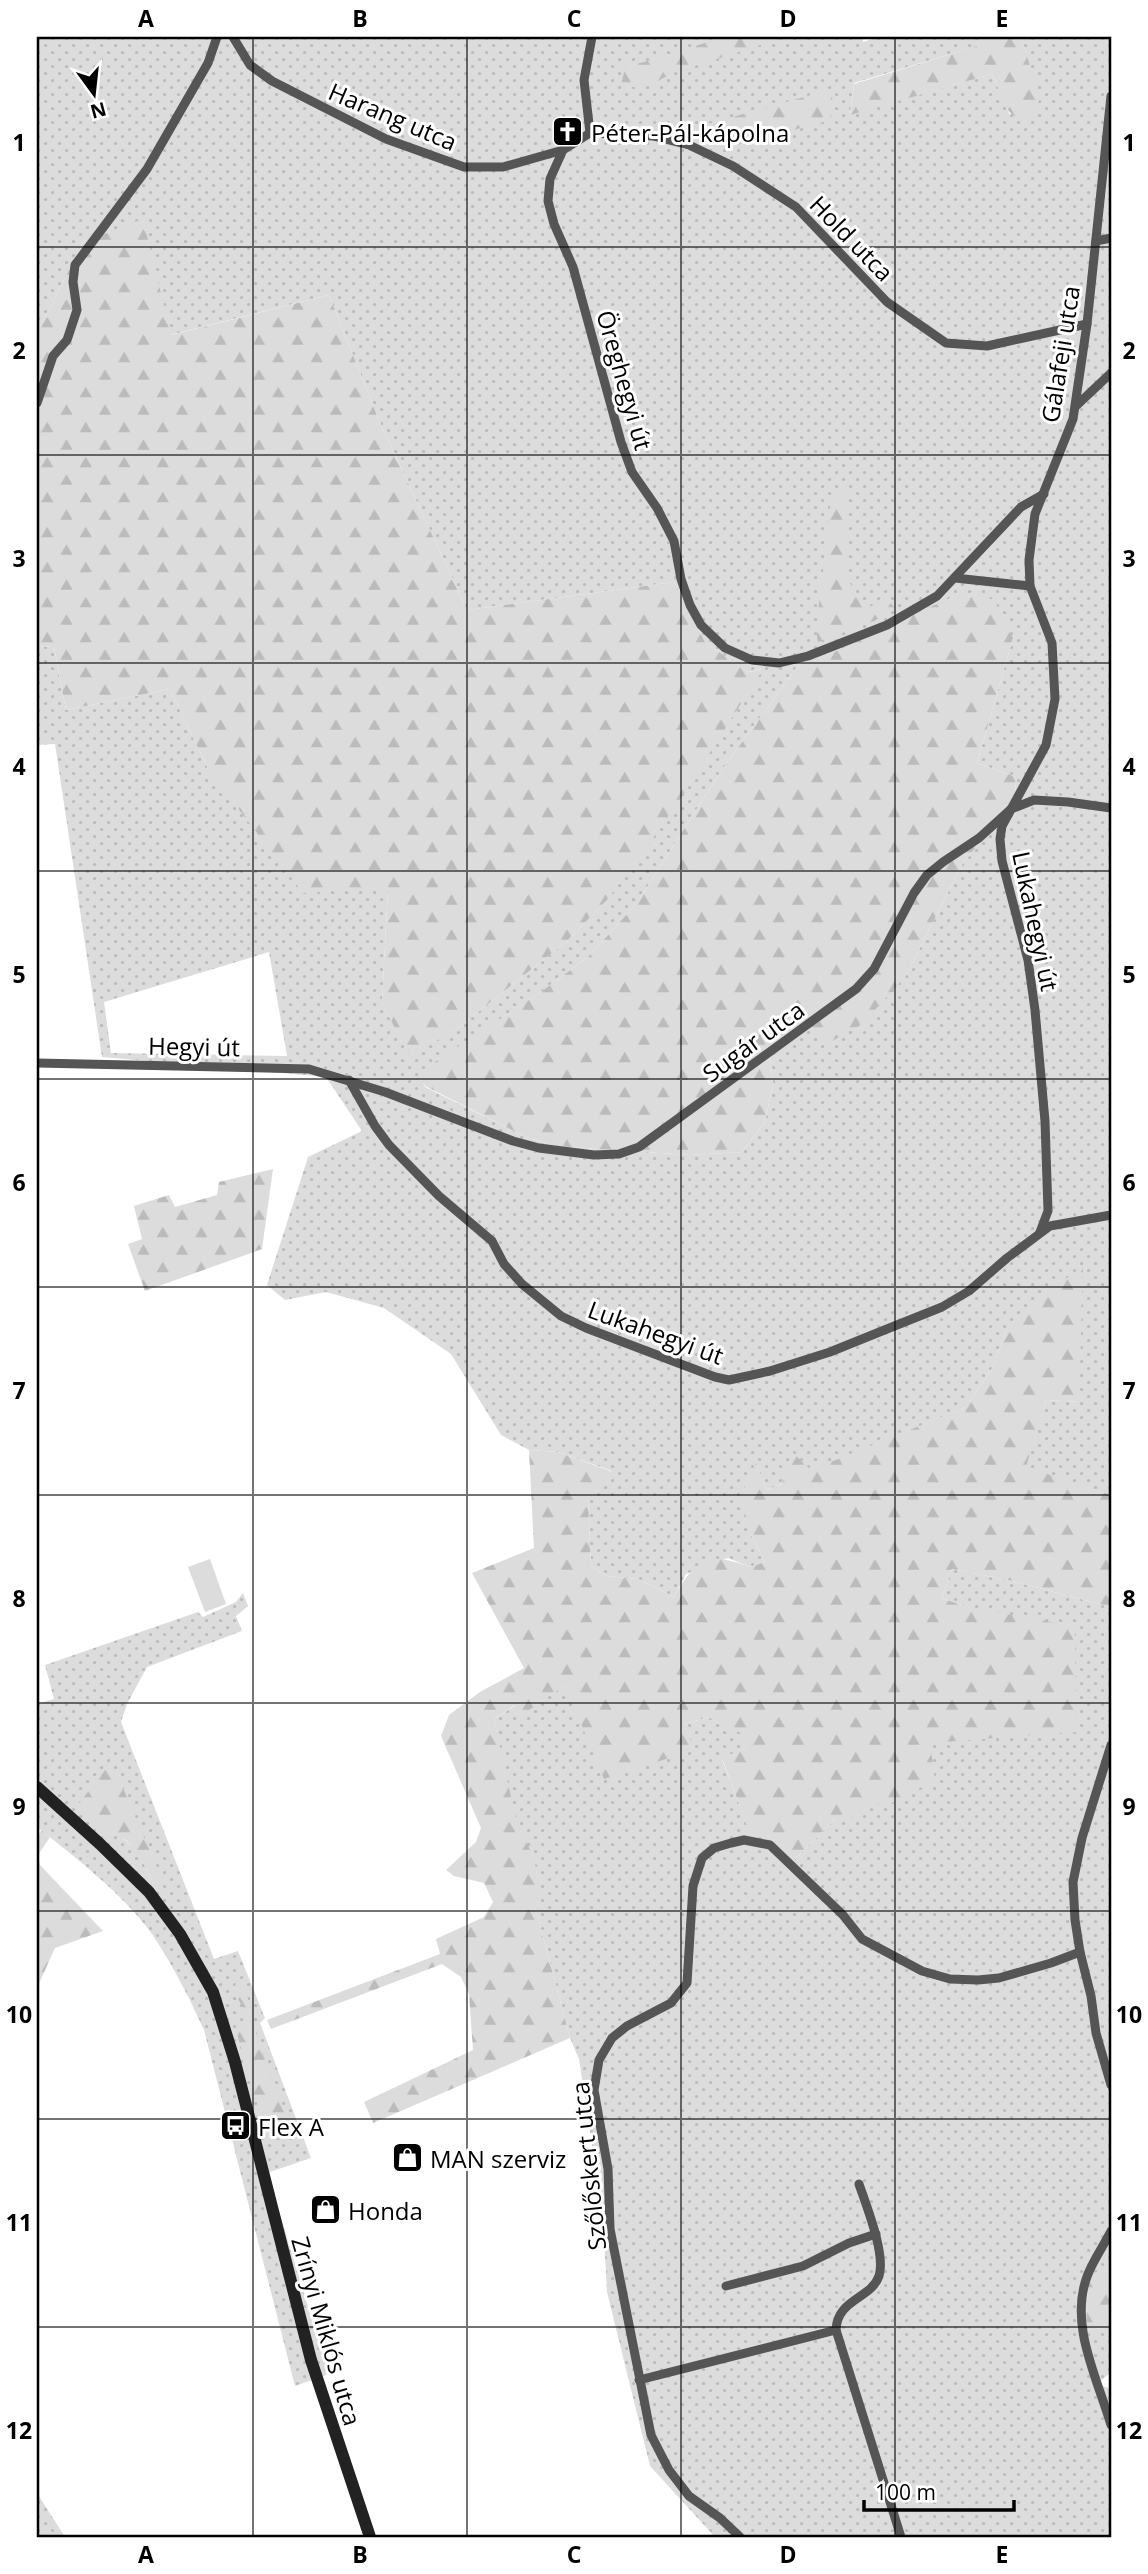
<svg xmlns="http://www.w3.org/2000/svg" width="1148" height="2574" font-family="'Open Sans',sans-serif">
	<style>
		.grass { fill: url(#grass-dots); fill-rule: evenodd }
		.forest { fill: url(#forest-firs) }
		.park { fill: #dcdcdc }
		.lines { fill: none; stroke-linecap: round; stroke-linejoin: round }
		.minor { stroke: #555; stroke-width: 9 }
		.secondary { stroke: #222; stroke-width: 12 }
		.grid { fill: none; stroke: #000; stroke-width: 2; stroke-opacity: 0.55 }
		.labels { text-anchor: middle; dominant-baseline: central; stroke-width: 6; stroke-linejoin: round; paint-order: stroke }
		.street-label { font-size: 24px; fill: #000; stroke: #fff }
		.poi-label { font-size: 24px; fill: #000; stroke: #fff; text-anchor: start }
		.neatline { fill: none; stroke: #000; stroke-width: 2.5 }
		.grid-label { font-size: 23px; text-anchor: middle; font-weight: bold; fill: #000 }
	</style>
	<defs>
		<pattern id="grass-dots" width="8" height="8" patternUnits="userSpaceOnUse" patternTransform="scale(1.75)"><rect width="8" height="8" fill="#dcdcdc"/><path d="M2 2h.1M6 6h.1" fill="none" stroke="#bbb" stroke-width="1.8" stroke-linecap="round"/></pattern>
		<pattern id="forest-firs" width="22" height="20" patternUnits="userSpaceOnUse" patternTransform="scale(1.75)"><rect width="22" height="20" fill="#dcdcdc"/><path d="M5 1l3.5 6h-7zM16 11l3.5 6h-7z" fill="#bbb"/></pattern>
	</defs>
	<rect width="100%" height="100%" fill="#fff"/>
	<g class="grass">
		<path d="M37 37H863V42L878 37H979L981 45 854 83 850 114 992 74 1010 115 1028 62 1021 37H1111V1495L1025 1468 1046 1400 1079 1402 1007 1328 993 1367 966 1407 767 1490 756 1464 750 1533 765 1562 750 1567 728 1558 686 1574 674 1597 638 1579 607 1576 591 1566 588 1497 612 1471 558 1452 529 1450 501 1435 451 1354 384 1308 326 1292 285 1300 267 1285 308 1157 362 1131 326 1077 102 1057 55 744 37 745V646L54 647 66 710 170 689 208 769 388 887 382 1003 410 1056 459 1027 567 941 607 900 762 669 748 672 705 642 674 582 467 610 378 418 329 295 170 335 143 220 83 242 37 333ZM1013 638 977 763 1016 777 1015 800 963 863 905 977 800 1023 769 1047 773 1084 765 1122 742 1152 690 1155 555 1146 526 1137 425 1087 419 1074 538 994 588 957 637 903 721 771 802 660 830 654ZM269 952 287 1056 111 1053 104 1002Z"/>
		<path d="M952 1569 1008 1580 1111 1607V2271L1088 2274 1086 2330 1111 2327V2372L1097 2384 1111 2389V2537H715L650 2466 607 2292 603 2217 579 2059 570 2038 536 1910C544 1868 530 1858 516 1821 505 1792 501 1750 494 1719L516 1705 519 1716 565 1685 693 1750 685 1724 708 1717 742 1733 747 1747 722 1759 752 1838 769 1835 789 1865 836 1818H850L929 1743 966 1607 942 1598Z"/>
		<path d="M243 1593 248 1606 236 1616 242 1631 147 1667 127 1704 121 1722 214 1959 238 1951 265 2018 260 2023 311 2158 267 2173 329 2374 295 2386 204 2030C189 1997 172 1964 152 1934 125 1896 74 1856 37 1827V1704L54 1699 45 1665 198 1612 203 1617 236 1602ZM116 1772 154 1885 137 1850 115 1832Z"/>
		<polygon points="37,2493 65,2537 37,2537"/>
	</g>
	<g class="forest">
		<polygon points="724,37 785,37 673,73 644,88 621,86 626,63 641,63"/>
		<path d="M979 37H1021L1040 98 1032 119C1003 122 1003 95 992 74L850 115 854 84 980 45Z"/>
		<polygon points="833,89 830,120 719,150 671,134"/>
		<polygon points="143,219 171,335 329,295 378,418 467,610 674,582 705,642 748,672 763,669 683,795 642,854 607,900 567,941 459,1027 410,1057 382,1003 388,887 303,893 208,769 170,689 66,710 54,647 37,646 37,333 83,242"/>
		<polygon points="848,490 847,579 867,608 887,599 896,609 874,621 818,642 816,630 832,491"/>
		<polygon points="976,594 994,600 1013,638 977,763 1016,777 1015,800 963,863 905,977 863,1023 827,1044 800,1023 769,1047 773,1084 765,1122 742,1152 690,1155 555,1146 526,1137 425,1086 418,1073 538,994 588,957 637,903 721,771 802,660 830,654 954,596"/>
		<polygon points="273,1169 262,1249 145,1291 128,1244 142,1239 134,1206 169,1195 175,1207 217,1195 219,1182"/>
		<path d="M1083 1266 1079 1402 1046 1400 1026 1467 1111 1495V1607L1008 1580 952 1569 942 1598 966 1607 1075 1626 1076 1732 930 1743 935 1780 886 1806 870 1801 850 1818H836L789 1865 769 1835 752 1839 722 1758 747 1747 741 1733 708 1717 685 1724 694 1750 604 1779 565 1685 519 1717 515 1705 494 1719 516 1820 534 1858 540 1889 536 1910 570 2038 373 2123 364 2102 473 2050 469 1994 461 1977 442 1964 271 2029 267 2020 440 1954 436 1939 484 1917 493 1902 484 1883 454 1876 446 1870 476 1842 481 1828 441 1736 449 1715 480 1692 524 1668 472 1573 534 1548 529 1450 558 1452 613 1472 588 1497 591 1566 607 1576 638 1579 674 1597C694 1560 710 1551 750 1567L765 1562 750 1533 740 1497 756 1463 767 1490 782 1484 793 1453 811 1470 966 1407 993 1367 1007 1328 1039 1299Z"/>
		<path d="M109 1765 116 1772 163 1881 154 1885C142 1860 132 1832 100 1832L77 1806Z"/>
		<polygon points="41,1830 50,1837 38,1855 40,1865 103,1931 55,1948 37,1988 37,1840"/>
		<polygon points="236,1982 245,1984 252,2021 292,2136 278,2140 267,2138 237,2034 248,2016 234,1992"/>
		<polygon points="1111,2271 1111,2327 1086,2330 1088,2273"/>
	</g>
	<polygon class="park" points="210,1559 226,1604 205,1612 188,1567"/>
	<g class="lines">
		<g class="minor">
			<polyline points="233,37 250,65 272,81 386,139 464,167 503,167 563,150"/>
			<polyline points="590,133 584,80 592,37"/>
			<polyline points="1096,241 1111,238"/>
			<polyline points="37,403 53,356 67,340 77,310 73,282 75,265 147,169 208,63 217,37"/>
			<polyline points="1076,406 1111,373"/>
			<polyline points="1044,494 1021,507 937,596 887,625 808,656 779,663 752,660 725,648 701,625 690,605 681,579 674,541 657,508 632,472 621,442 573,267 554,224 548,201 550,179 563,150 590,133 653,136 689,145 733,166 796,207 887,302 946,343 987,346 1087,324"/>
			<polyline points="955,578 1030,586"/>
			<polyline points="37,1063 309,1069 385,1092 513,1141 539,1148 594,1155 619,1154 639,1147 856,989 874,969 914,893 927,875 943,862 979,838 1011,809 1034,800 1068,802 1111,808"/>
			<polyline points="349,1080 375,1126 389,1145 439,1196 492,1241 504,1264 522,1284 561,1316 586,1328 715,1377 729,1380 770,1371 830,1352 882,1331 942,1307 969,1291 1007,1258 1050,1226 1111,1215"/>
			<polyline points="1040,1232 1048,1211 1045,1121 1035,1010 1028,960 1002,861 1000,839 1002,826 1046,745 1055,699 1052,643 1030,586 1029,560 1035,514 1073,419 1087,324 1111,96"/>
			<polyline points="1111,1745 1082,1838 1073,1882 1075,1920 1080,1952 1091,1996 1096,2033 1111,2085"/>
			<path d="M859 2184C866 2205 886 2254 879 2276 871 2299 837 2299 836 2330L901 2537"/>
			<path d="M1111 2231C1104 2245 1094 2259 1088 2274 1068 2323 1097 2377 1111 2425"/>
			<polyline points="726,2286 803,2266 849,2243 876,2234"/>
			<polyline points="639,2380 836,2330"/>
			<polyline points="740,2537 720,2518 689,2496 669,2470 651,2435 610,2229 608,2169 594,2090 599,2060 612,2038 627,2026 671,2003 687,1983 693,1886 702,1858 714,1848 731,1843 744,1840 770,1845 843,1915 862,1939 922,1971 950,1979 978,1980 999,1978 1051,1963 1080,1952"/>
		</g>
		<polyline class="secondary" points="37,1787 100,1844 149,1892 180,1934 213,1992 235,2062 311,2360 370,2537"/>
	</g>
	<path class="grid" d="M253 37V2537M467 37V2537M681 37V2537M895 37V2537M37 247H1111M37 455H1111M37 663H1111M37 871H1111M37 1079H1111M37 1287H1111M37 1495H1111M37 1703H1111M37 1911H1111M37 2119H1111M37 2327H1111"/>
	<defs>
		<symbol id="church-square" viewBox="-11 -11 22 22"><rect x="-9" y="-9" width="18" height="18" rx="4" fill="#000" stroke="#fff"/><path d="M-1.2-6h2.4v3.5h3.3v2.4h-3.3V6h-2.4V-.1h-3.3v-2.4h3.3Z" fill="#fff"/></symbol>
		<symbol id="bus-square" viewBox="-11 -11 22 22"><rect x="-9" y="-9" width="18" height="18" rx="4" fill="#000" stroke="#fff"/><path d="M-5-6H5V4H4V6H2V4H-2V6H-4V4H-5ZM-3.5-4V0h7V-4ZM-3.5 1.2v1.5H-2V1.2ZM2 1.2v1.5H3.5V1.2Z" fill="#fff"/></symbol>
		<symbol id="shop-square" viewBox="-11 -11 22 22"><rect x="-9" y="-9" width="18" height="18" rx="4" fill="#000" stroke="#fff"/><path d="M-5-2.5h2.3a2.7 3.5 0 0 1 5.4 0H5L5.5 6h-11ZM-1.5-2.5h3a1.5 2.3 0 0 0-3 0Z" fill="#fff"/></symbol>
	</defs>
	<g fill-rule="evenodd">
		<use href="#church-square" x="550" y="114" width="35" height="35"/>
		<use href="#bus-square" x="218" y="2108" width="35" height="35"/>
		<use href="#shop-square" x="390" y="2140" width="35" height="35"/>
		<use href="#shop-square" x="308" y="2192" width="35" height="35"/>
	</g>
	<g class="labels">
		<g class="street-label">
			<text transform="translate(393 116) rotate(23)">Harang utca</text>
			<text transform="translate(852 238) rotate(46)">Hold utca</text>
			<text transform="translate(1060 354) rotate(-81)">Gálafeji utca</text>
			<text transform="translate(625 380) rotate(74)">Öreghegyi út</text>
			<text transform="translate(1036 921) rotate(78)">Lukahegyi út</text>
			<text transform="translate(753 1041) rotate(-36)">Sugár utca</text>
			<text transform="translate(194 1046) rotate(1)">Hegyi út</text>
			<text transform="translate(656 1332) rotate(20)">Lukahegyi út</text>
			<text transform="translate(588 2166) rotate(-96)">Szőlőskert utca</text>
			<text transform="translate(327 2331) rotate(74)">Zrínyi Miklós utca</text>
		</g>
		<g class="poi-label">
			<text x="591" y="132">Péter-Pál-kápolna</text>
			<text x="258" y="2126">Flex A</text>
			<text x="430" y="2158">MAN szerviz</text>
			<text x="348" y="2210">Honda</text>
		</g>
	</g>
	<rect width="1148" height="2574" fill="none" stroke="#ffffff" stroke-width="77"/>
	<g transform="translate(94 94) rotate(165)" stroke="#ffffff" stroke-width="5" paint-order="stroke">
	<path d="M0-5L12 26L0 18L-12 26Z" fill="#000000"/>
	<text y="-10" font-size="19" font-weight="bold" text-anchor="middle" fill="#000000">N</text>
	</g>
	<path d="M864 2500v10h150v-10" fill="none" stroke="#000000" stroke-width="3.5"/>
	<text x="875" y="2500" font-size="21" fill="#000000" stroke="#ffffff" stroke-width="5" paint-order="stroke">100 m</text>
	<rect x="38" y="38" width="1072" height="2498" class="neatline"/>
	<g class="grid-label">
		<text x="146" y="27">A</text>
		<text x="360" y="27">B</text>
		<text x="574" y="27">C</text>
		<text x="788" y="27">D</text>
		<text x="1002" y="27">E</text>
		<text x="19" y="151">1</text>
		<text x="1129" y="151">1</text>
		<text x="19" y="359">2</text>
		<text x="1129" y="359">2</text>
		<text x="19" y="567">3</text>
		<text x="1129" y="567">3</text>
		<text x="19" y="775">4</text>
		<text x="1129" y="775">4</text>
		<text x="19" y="983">5</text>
		<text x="1129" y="983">5</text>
		<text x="19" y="1191">6</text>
		<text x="1129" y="1191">6</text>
		<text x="19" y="1399">7</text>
		<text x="1129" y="1399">7</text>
		<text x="19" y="1607">8</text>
		<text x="1129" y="1607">8</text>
		<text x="19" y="1815">9</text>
		<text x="1129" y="1815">9</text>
		<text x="19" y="2023">10</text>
		<text x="1129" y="2023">10</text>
		<text x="19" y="2231">11</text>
		<text x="1129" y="2231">11</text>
		<text x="19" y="2439">12</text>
		<text x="1129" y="2439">12</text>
		<text x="146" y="2563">A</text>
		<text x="360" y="2563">B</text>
		<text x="574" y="2563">C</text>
		<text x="788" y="2563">D</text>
		<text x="1002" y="2563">E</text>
	</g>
</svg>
